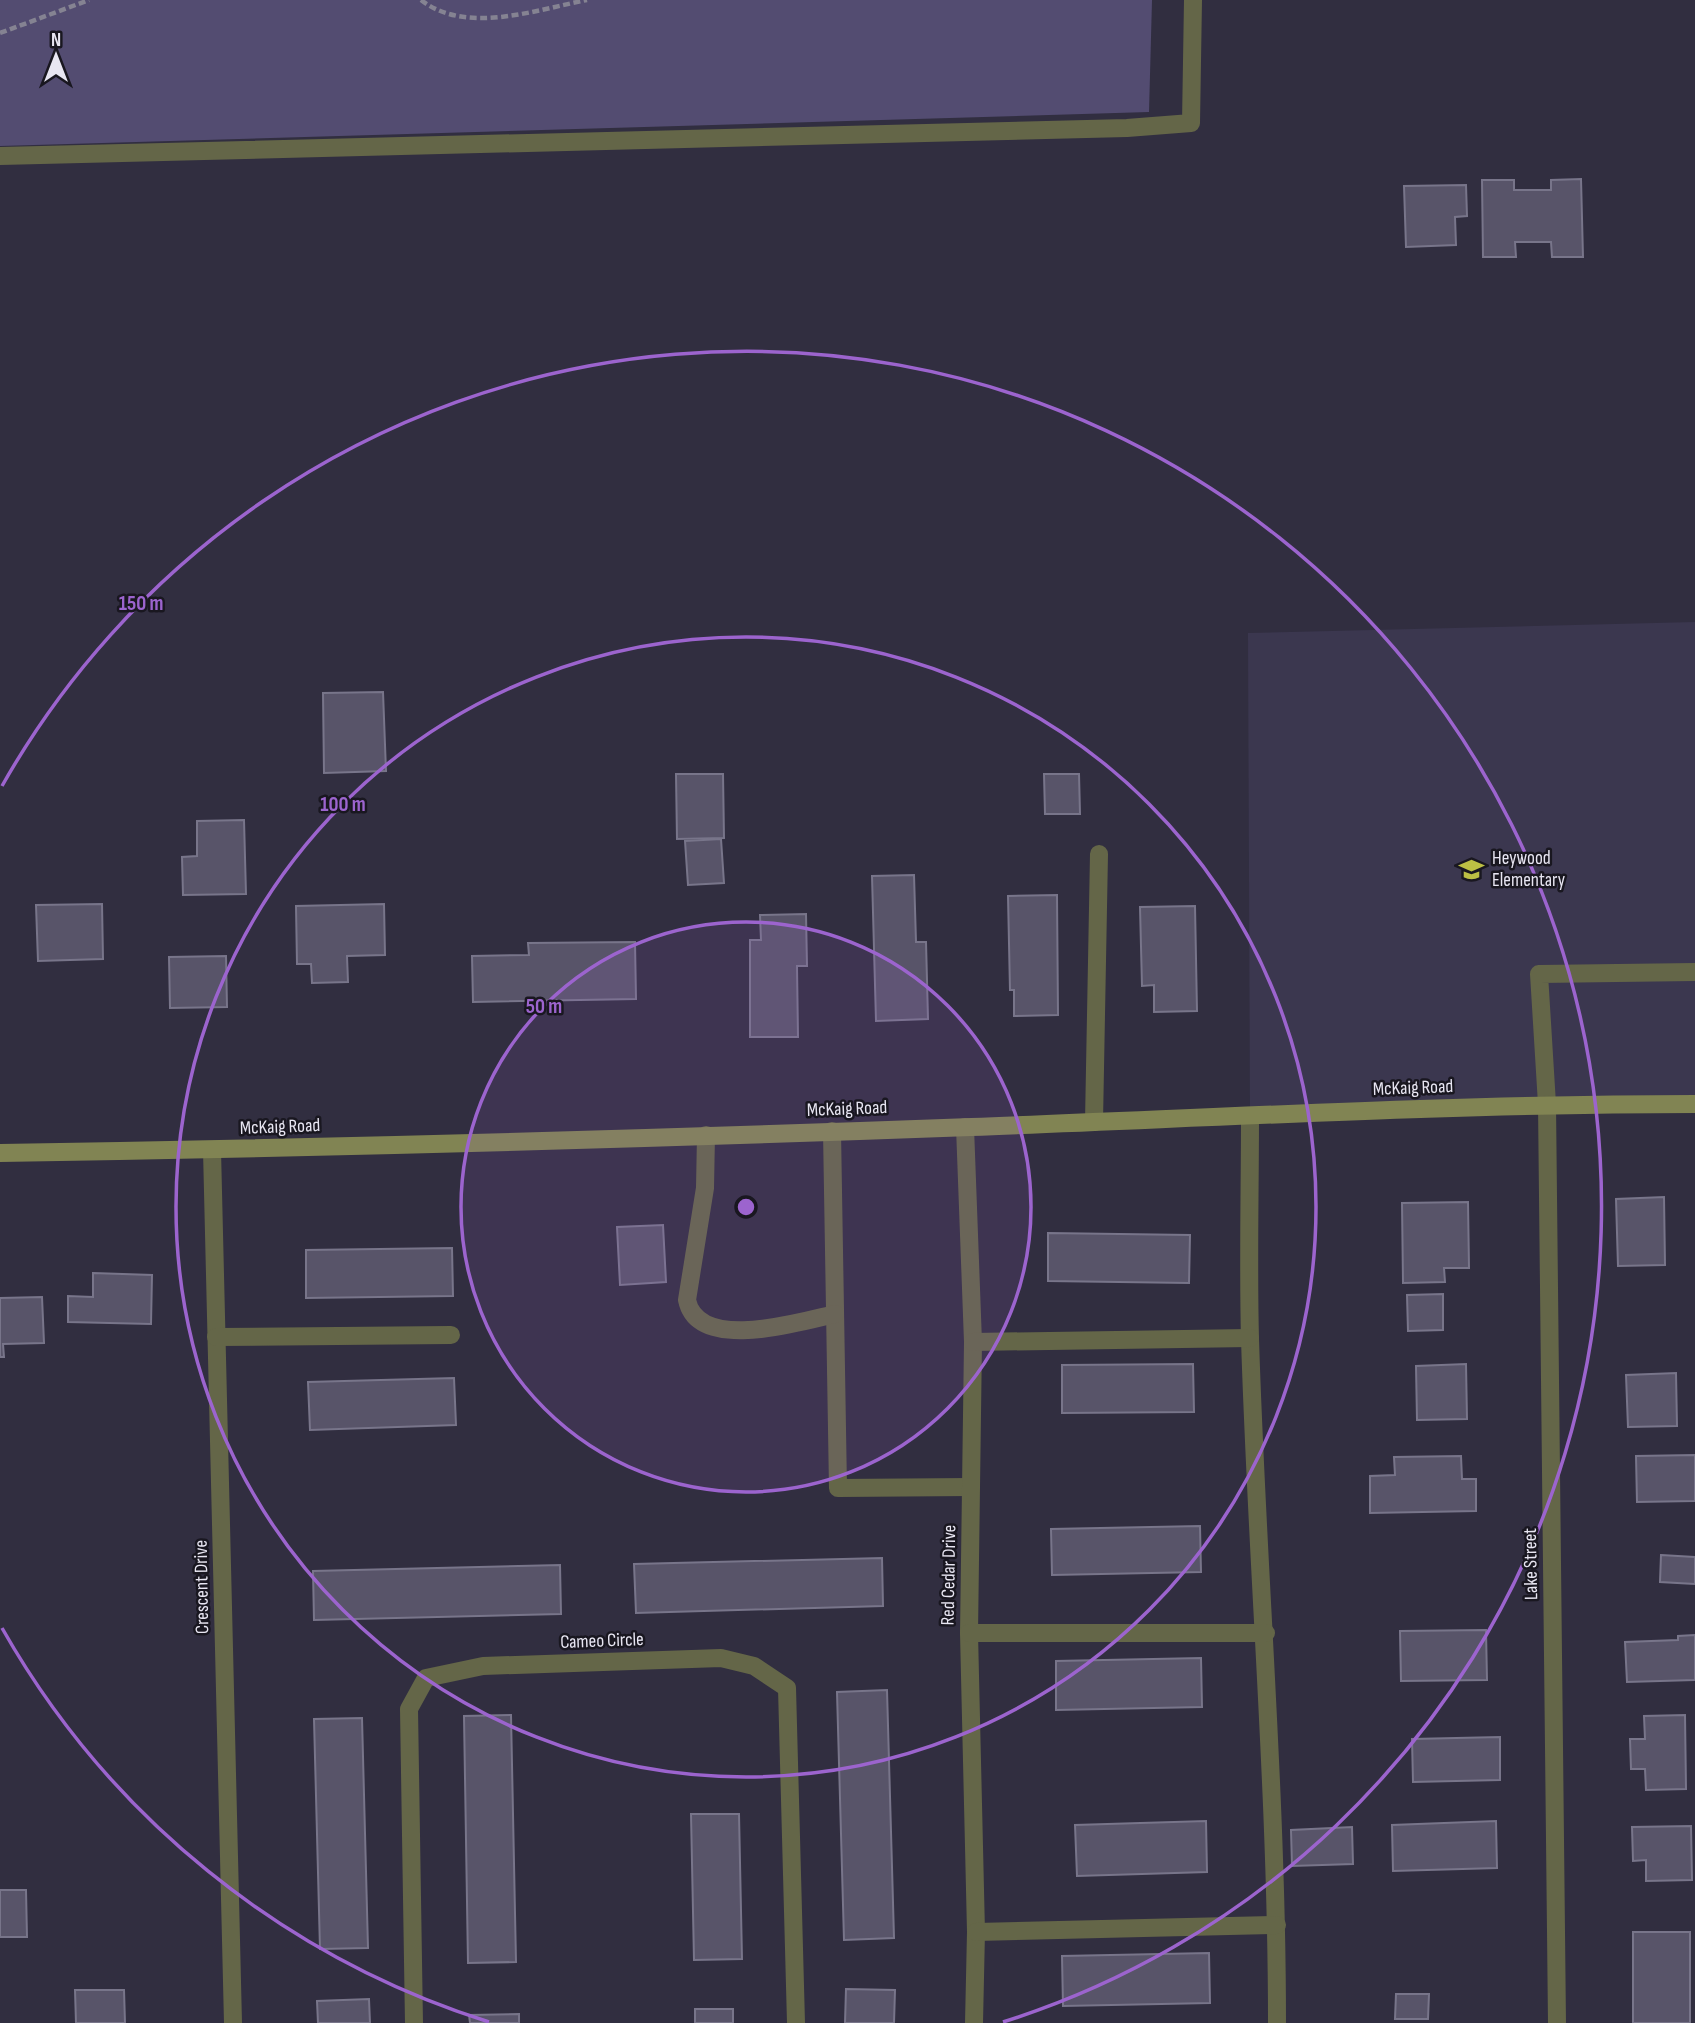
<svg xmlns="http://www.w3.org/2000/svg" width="1695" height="2023" font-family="'Sofia Sans Condensed',sans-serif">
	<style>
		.built { fill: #3b374f }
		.green { fill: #534c71 }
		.building { fill: #585469; stroke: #78758a; stroke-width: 2 }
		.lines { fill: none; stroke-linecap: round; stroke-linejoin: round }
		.path { stroke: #858392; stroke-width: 4.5; stroke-dasharray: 7 3.5; stroke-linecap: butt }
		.lane { stroke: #646648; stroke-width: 18 }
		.street { stroke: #646648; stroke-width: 18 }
		.secondary { stroke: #818453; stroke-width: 18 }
		.ring { fill: none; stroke: #9c64ce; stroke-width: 3.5 }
		.labels { text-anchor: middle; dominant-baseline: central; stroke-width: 5; stroke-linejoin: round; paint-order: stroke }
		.poi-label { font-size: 19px; fill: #e8e6f2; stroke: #191720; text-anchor: start }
		.street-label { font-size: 19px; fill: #e8e6f2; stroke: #191720 }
		.centre { fill: #9c64ce; stroke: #191720; stroke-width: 3.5 }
		.ring-label { font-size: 21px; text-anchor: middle; font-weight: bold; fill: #9c64ce; stroke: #191720; stroke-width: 5; stroke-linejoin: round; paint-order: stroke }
	</style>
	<rect width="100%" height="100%" fill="#312e40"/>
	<polygon class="built" points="1695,622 1695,1104 1250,1116 1248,633"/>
	<polygon class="green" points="0,0 1152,0 1149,112 0,146"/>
	<g class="building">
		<polygon points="1581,179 1583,257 1552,257 1551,242 1515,242 1516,257 1483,257 1482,180 1514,180 1514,190 1551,190 1551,180"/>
		<polygon points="1466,185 1467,216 1455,217 1456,245 1406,247 1404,186"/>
		<polygon points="383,692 386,771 324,773 323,693"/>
		<polygon points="676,774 723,774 724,838 677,839"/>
		<polygon points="1044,774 1079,774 1080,814 1045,814"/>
		<polygon points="244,820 246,894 183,895 182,857 197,856 197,821"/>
		<polygon points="721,839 724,883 688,885 685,841"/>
		<polygon points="914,875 916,942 926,942 928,1019 876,1021 872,876"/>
		<polygon points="1057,895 1058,1015 1014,1016 1014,990 1010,990 1008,896"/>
		<polygon points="102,904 103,959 38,961 36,905"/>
		<polygon points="384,904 385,955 347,956 348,982 312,983 311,964 297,964 296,906"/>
		<polygon points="1195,906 1197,1011 1154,1012 1154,985 1142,986 1140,907"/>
		<polygon points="806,914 807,966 797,966 798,1037 750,1037 750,940 761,940 760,915"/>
		<polygon points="635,942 636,999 473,1002 472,956 529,955 528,943"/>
		<polygon points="226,956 227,1007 170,1008 169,957"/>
		<polygon points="1664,1197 1665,1265 1618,1266 1616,1199"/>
		<polygon points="1468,1202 1469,1268 1444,1268 1445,1282 1403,1283 1402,1203"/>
		<polygon points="663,1225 666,1282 620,1285 617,1227"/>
		<polygon points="1048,1233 1190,1235 1189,1283 1048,1281"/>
		<polygon points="452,1248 453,1296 306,1298 306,1250"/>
		<polygon points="93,1273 152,1275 151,1324 68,1322 68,1296 93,1297"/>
		<polygon points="1443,1294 1443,1330 1408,1331 1407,1295"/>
		<polygon points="42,1297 44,1343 3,1344 4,1357 0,1357 0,1298"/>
		<polygon points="1193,1364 1194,1412 1062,1413 1062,1365"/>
		<polygon points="1466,1364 1467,1419 1417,1420 1416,1366"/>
		<polygon points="1676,1373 1677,1426 1628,1427 1626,1375"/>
		<polygon points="454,1378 456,1425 310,1430 308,1382"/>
		<polygon points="1695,1455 1695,1501 1637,1502 1636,1456"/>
		<polygon points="1461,1456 1462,1479 1476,1479 1476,1511 1370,1513 1370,1476 1395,1475 1394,1457"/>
		<polygon points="1200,1526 1201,1572 1052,1575 1051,1529"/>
		<polygon points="1661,1555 1695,1557 1695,1584 1660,1582"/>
		<polygon points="882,1558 883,1606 636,1613 634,1564"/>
		<polygon points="560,1565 561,1614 314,1620 313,1571"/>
		<polygon points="1486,1630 1487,1680 1401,1681 1400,1631"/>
		<polygon points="1695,1635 1695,1680 1627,1682 1625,1642 1678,1640 1678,1636"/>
		<polygon points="1201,1658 1202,1707 1056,1710 1056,1661"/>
		<polygon points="887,1690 894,1938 844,1940 837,1692"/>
		<polygon points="511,1715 516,1962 468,1963 464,1716"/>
		<polygon points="1685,1715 1686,1789 1646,1790 1645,1769 1631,1769 1630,1739 1645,1739 1644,1716"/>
		<polygon points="362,1718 368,1948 320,1949 314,1719"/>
		<polygon points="1500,1737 1500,1780 1413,1782 1412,1739"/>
		<polygon points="691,1814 739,1814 742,1959 694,1960"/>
		<polygon points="1206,1821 1207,1872 1077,1876 1075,1825"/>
		<polygon points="1496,1821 1497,1868 1393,1871 1392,1825"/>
		<polygon points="1691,1826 1692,1880 1646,1881 1646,1860 1633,1861 1632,1827"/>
		<polygon points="1352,1827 1353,1864 1292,1866 1291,1830"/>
		<polygon points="0,1890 26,1890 27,1937 0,1937"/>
		<rect x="1633" y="1932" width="57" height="91"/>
		<polygon points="1209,1953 1210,2003 1063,2006 1062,1956"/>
		<polygon points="846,1989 895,1990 894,2023 845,2023"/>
		<polygon points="75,1990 124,1990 125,2023 76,2023"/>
		<polygon points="1396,1994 1429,1994 1428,2019 1395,2019"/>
		<polygon points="369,1999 370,2023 318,2023 317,2001"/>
		<rect x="695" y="2009" width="38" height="14"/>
		<polygon points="519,2014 519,2023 470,2023 469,2015"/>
	</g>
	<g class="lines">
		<g class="path">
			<path d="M421 0C466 35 535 10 587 0"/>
			<polyline points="0,33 89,0"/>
		</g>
		<g class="lane">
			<polyline points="0,156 1127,128 1191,123 1193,0"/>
			<polyline points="1547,1104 1539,974 1695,972"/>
			<polyline points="1094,1122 1099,854"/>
			<polyline points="832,1131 838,1488 971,1487"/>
			<path d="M706 1135 705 1188 687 1300C698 1353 800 1322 835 1314"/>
		</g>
		<g class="street">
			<polyline points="1547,1104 1557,2023"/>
			<path d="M1250 1116C1250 1190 1248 1264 1250 1339 1257 1567 1277 1794 1277 2023"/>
			<polyline points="965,1127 973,1342 969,1633 976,1932 974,2023"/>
			<polyline points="212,1150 233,2023"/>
			<polyline points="216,1337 451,1335"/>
			<polyline points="973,1342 1250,1338"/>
			<polyline points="969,1633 1266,1633"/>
			<polyline points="976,1932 1277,1925"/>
			<polyline points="414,2023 409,1709 426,1678 483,1666 721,1658 754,1666 787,1688 796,2023"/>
		</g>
		<path class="secondary" d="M0 1153C324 1148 648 1139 971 1127 1212 1118 1454 1104 1695 1104"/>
	</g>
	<circle cx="746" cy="1207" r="285" fill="#9c64ce" fill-opacity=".12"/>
	<g class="ring">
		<circle cx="746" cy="1207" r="285"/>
		<circle cx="746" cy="1207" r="570"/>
		<path d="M489 2022A855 855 0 0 1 2 1628M2 786A855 855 0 1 1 1003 2022"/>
	</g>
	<defs>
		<symbol id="school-bare" viewBox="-9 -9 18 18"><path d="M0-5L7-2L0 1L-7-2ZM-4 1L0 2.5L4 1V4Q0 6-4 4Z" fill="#bcbf44" stroke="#191720" stroke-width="2.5" paint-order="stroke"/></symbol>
	</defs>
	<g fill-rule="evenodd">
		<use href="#school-bare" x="1454" y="852" width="35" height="35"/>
	</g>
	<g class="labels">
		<g class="poi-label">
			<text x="1492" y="858">Heywood<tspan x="1492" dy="22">Elementary</tspan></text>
		</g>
		<g class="street-label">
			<text transform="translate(1413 1088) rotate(-2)">McKaig Road</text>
			<text transform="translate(847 1109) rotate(-2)">McKaig Road</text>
			<text transform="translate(280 1127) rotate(-2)">McKaig Road</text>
			<text transform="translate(1531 1564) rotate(-91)">Lake Street</text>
			<text transform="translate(949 1575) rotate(-89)">Red Cedar Drive</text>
			<text transform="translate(202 1587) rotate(-91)">Crescent Drive</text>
			<text transform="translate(602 1641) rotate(-2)">Cameo Circle</text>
		</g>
	</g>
	<circle cx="746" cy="1207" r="10" class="centre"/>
	<g class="ring-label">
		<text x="141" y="610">150 m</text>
		<text x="343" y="811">100 m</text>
		<text x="544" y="1013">50 m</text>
	</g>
	<g transform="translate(56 56)" stroke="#191720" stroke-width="5" paint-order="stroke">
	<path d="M0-5L12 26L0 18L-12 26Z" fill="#e8e6f2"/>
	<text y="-10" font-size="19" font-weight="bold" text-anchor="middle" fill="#e8e6f2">N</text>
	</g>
</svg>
